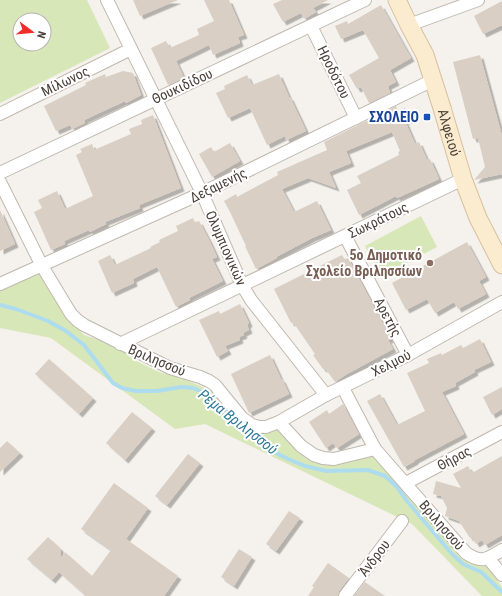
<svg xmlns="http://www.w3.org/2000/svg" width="502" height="596" font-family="'Roboto Condensed',sans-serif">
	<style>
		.green { fill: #d8e7b8; fill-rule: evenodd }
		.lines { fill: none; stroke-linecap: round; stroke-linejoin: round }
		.stream { stroke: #addcee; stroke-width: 4 }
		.building { fill: #dacfc5; filter: url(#shadow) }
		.street-casing { stroke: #c1b8af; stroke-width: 14 }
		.secondary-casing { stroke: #d6c1a0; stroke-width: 19 }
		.street { stroke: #fff; stroke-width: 12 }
		.secondary { stroke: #fceccf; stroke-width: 17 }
		.transit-dot { fill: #1a4fb4; stroke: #fff; stroke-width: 1.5 }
		.education-dot { fill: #8d6e63; stroke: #fff; stroke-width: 1.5 }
		.labels { text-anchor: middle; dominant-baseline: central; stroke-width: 4; stroke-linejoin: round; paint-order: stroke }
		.street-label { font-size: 14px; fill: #4a413a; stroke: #fff }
		.transit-label { font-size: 14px; font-weight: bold; fill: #164399; stroke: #fff; text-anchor: end }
		.education-label { font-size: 14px; font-weight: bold; fill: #785e54; stroke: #fff; text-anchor: end }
		.water-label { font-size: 15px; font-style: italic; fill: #307b9a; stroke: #fff }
	</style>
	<defs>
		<filter id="shadow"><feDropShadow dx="3.5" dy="3.5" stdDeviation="0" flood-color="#0004"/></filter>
	</defs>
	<rect width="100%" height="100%" fill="#f5f1ec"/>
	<g class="green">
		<path d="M0 0H87L110 48 0 103ZM20 20H44V44H20Z"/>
		<polygon points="421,216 437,247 381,276 365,246"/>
		<polygon points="39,272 63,312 84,335 118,346 134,360 159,372 182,378 209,390 240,420 256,432 264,435 273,426 298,449 305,455 371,454 400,483 484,562 502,587 502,596 482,596 412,524 205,424 175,429 51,338 0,328 0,285"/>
	</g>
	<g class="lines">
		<polyline class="stream" points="0,305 16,309 48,321 66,331 84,345 113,383 122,388 136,391 157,391 181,387 193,388 202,392 222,407 245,429 272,451 288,459 305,466 326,471 368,470 385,476 397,487 407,501 452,554 463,564 481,572 502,592"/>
	</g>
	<g class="building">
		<polygon points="133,0 178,0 140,16"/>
		<polygon points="204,0 229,0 244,35 238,37 240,43 213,55 209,45 176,61 184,78 168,85 151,48 166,41 170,48 199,35 197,29 214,21"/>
		<polygon points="282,0 328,0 313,8 316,12 304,19 301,13 283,22 273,4"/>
		<polygon points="502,1 502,25 483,34 474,16"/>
		<polygon points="381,5 411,58 390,70 396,82 388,86 390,93 369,103 361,87 357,89 349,75 379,58 363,30 341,39 335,26 347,21 348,24"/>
		<polygon points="480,55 502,136 502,174 474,180 485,167 478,138 473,139 453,62"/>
		<polygon points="123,71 133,73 141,95 126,103 125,101 84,120 85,123 72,129 70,125 56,131 44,106 86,85 85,83 105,74 106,77"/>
		<polygon points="279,74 289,97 290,97 306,131 286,140 285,136 267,145 250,108 228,118 216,93 225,89 224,86 247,75 252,85"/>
		<polygon points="396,106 398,111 405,108 410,119 405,121 415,144 419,142 427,160 430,159 439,179 397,198 396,196 359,215 347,190 361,183 357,176 399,155 398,152 400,151 392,132 346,151 351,163 329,172 336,188 308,178 282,189 294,212 317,201 331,230 312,238 276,257 277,258 256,269 245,246 246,246 230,212 224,201 236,194 237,197 278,175 277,172 327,150 324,142"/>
		<polygon points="153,115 181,188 139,205 140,208 105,222 106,224 90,232 89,230 64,241 65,244 51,250 34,212 42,208 38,200 57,191 65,209 93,196 76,155 82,152 80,149 92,144 94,150 131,134 129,129 142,124 141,120"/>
		<polygon points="230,143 240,161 212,177 199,154 211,147 214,152"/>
		<polygon points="0,210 15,244 0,251"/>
		<polygon points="193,218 195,223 199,221 209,240 217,257 212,259 223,281 189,298 190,300 176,307 157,267 133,279 134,283 112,293 98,261 110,255 115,265 151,248 150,247 160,242 159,240 178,231 176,226"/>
		<polygon points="467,242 486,277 479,281 486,294 458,309 454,302 435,313 427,299 406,310 392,283"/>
		<polygon points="342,255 345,260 348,258 391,339 388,340 393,349 347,374 335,382 325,368 323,369 313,355 315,354 293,322 291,323 274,289"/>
		<polygon points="240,304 249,323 247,325 249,330 243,333 244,335 239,337 240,340 225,346 228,351 217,357 199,320 219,311 220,314"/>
		<polygon points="480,339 491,362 474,370 475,372 455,383 456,386 442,392 464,434 415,460 415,461 404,467 367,401 380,394 397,425 425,411 407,373 429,363 427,359 441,353 442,355 461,345 463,348"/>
		<polygon points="270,355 281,379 282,379 289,394 249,413 231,374"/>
		<polygon points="49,359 93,398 79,414 35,374"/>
		<polygon points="502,387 502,409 492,415 483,397"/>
		<polygon points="343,404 359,434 337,448 333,443 326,448 309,422 327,410 329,414"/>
		<polygon points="132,412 152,428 125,460 106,443"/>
		<polygon points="7,441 20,453 0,472 0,448"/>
		<polygon points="188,454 200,463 167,505 155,496"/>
		<polygon points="502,456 502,535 485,545 482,540 476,544 472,537 470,538 459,521 445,516 447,508 441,496 433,494 436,481 461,488 453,474 468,466 472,473"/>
		<polygon points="114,483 148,508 126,539 178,576 164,596 86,596 59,572 52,580 27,559 48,537 60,548 61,558 65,552 92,576 111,550 81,529"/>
		<polygon points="289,511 300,518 276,551 266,544"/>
		<polygon points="239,549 252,557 234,586 221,577"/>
		<polygon points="328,563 349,578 339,591 338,596 308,596 314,587 312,586"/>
		<polygon points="365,582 385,596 354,596"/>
	</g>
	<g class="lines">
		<defs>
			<g id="street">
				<polyline points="107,0 202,193 242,285 251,300 326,395"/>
				<polyline points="409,25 478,0"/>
				<polyline points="311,26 356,118"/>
				<polyline points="0,114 131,49"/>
				<polyline points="0,173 365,0"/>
				<polyline points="0,182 42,266 71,314 77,320 84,325 170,368 200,377 209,381 215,385 242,418 252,425 259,427 266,427 279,422 326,395 408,355 502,302"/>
				<polyline points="345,236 408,355"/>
				<polyline points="0,284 202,193 433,80"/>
				<polyline points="120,344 463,179"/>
				<path d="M343 388 375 449 466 553C482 564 487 559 502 550"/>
				<polyline points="279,422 301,446 314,455 323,458 334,459 375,449"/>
				<polyline points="406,483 502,432"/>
				<polyline points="488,558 502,575"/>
				<polyline points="345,596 402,521"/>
			</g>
			<g id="secondary">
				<path id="s1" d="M397 0 409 25 425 55 442 108 463 179 478 218 502 265"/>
			</g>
		</defs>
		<use href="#street" class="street-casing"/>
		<use href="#secondary" class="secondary-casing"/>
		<use href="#street" class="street"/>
		<use href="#secondary" class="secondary"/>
	</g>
	<rect class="transit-dot" x="423" y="113" width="8" height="8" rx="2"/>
	<circle class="education-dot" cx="430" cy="263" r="4"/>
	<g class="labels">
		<g class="street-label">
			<text transform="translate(334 72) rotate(64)">Ηροδότου</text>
			<text transform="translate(65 81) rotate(-26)">Μίλωνος</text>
			<text transform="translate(182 86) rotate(-25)">Θουκιδίδου</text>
			<text stroke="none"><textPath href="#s1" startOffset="143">Αλφειού</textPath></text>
			<text transform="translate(218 185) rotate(-26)">Δεξαμενής</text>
			<text transform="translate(378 220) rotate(-26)">Σωκράτους</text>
			<text transform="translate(226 248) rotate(66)">Ολυμπιονικών</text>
			<text transform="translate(388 317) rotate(62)">Αρετής</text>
			<text transform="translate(157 360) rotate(23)">Βριλησσού</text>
			<text transform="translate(391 363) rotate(-27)">Χελμού</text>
			<text transform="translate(454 458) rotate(-28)">Θήρας</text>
			<text transform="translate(442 525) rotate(49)">Βριλησσού</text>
			<text transform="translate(374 558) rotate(-53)">Άνδρου</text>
		</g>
		<g class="transit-label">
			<text x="419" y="117">ΣΧΟΛΕΙΟ</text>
		</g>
		<g class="education-label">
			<text x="422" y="255">5ο Δημοτικό<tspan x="422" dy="16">Σχολείο Βριλησσίων</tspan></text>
		</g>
		<g class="water-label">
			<text transform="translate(238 422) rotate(38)">Ρέμα Βριλησσού</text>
		</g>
	</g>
	<g transform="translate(32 32) rotate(106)"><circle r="19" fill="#ffffff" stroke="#b7b3b0"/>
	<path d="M0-3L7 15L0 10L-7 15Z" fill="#f02d29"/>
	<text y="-6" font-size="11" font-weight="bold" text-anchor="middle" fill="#4a413a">N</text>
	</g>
</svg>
